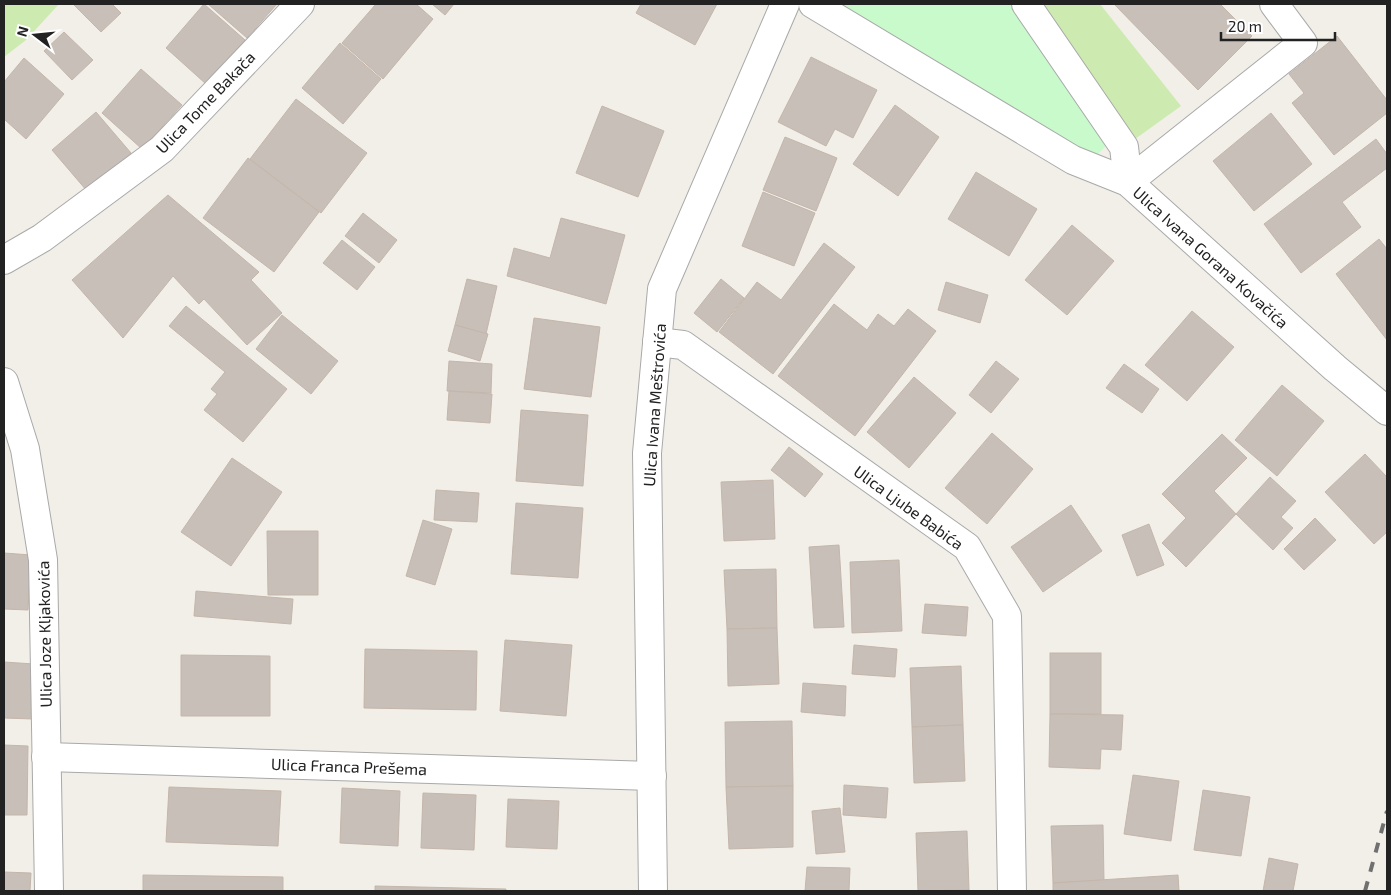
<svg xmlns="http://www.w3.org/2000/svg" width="1391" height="895" font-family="'Exo 2',sans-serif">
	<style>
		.grass { fill: #cdebb0 }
		.park { fill: #c8facc }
		.building { fill: #c7bfb8; stroke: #c4b6ab }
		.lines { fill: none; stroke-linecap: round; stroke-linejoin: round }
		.minor-casing { stroke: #a9a9a9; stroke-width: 30 }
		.minor { stroke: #fff; stroke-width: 28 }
		.rail { stroke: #707070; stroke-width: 4; stroke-dasharray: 10 10; stroke-linecap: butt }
		.labels { text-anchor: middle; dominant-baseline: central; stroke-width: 4; stroke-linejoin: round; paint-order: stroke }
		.street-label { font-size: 16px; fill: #222; stroke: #fff }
	</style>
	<rect width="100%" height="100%" fill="#f2efe9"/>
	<g class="grass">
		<polygon points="4,4 59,4 26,40 4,57"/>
		<polygon points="1026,4 1100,4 1181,106 1124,147"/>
	</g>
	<polygon class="park" points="813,4 1026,4 1109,126 1105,147 1092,160"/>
	<g class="building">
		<polygon points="73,4 112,4 121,13 101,32"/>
		<polygon points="204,4 245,40 206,84 166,48"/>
		<polygon points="208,4 277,4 247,38"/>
		<polygon points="376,4 416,4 433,19 383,79 342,43"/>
		<polygon points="432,4 454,4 445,15"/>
		<polygon points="641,4 717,4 695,45 636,13"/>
		<polygon points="1114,4 1220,4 1252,36 1198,90"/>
		<polygon points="64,32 93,60 72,80 44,51"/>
		<polygon points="1337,36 1387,100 1387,113 1334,155 1292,103 1304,93 1289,74"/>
		<polygon points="340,43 381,79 343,124 302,88"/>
		<polygon points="811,57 877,90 853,138 835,129 826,146 778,122"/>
		<polygon points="24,58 64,94 26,139 4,119 4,82"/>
		<polygon points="141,69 182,105 142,149 102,113"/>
		<polygon points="296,99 367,153 321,213 250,159"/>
		<polygon points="895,105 939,137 898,196 853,164"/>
		<polygon points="602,106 664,131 638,197 576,173"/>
		<polygon points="96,112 131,153 87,191 52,150"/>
		<polygon points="1271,113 1312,164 1254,211 1213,161"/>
		<polygon points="785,137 837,158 816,211 763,190"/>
		<polygon points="1376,139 1387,154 1387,168 1342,202 1361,227 1301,273 1264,224"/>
		<polygon points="248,158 319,212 274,272 203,218"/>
		<polygon points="976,172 1037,209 1009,256 948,219"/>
		<polygon points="763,192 815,213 794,266 742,246"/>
		<polygon points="168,195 259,272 251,280 282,313 247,345 204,299 199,304 173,276 123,338 72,280"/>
		<polygon points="363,213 397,240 379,263 345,236"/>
		<polygon points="561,218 625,235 606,304 507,276 514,248 550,258"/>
		<polygon points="1072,225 1114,261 1067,315 1025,280"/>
		<polygon points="1379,239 1387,249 1387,340 1336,274"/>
		<polygon points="342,240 375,267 357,290 323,263"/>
		<polygon points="824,243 855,267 773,374 719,332 757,282 781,300"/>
		<polygon points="467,279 497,286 486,334 455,325"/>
		<polygon points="721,279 744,298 717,332 694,313"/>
		<polygon points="946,282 988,295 980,323 938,310"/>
		<polygon points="834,304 867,330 878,314 894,326 908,309 936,331 855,436 778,376"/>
		<polygon points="186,306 287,389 243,442 204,410 217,394 211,389 225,372 169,326"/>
		<polygon points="1192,311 1234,347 1187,401 1145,365"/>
		<polygon points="282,315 338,361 311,394 256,349"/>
		<polygon points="534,318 600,327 591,397 524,389"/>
		<polygon points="455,325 488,334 480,361 448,351"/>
		<polygon points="449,361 492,364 491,393 447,391"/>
		<polygon points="996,361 1019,379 991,413 969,395"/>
		<polygon points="1124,364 1159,389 1142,413 1106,388"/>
		<polygon points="914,377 956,413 909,468 867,432"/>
		<polygon points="1282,385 1324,421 1277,476 1235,440"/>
		<polygon points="449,391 492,394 490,423 447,420"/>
		<polygon points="521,410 588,415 583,486 516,481"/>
		<polygon points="992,433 1033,469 987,524 945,488"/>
		<polygon points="1222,434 1247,458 1214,491 1236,514 1186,567 1162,543 1186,518 1162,494"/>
		<polygon points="789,447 823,474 805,497 771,470"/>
		<polygon points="1365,454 1387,477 1387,532 1374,544 1325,492"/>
		<polygon points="232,458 282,492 231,566 181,532"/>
		<polygon points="1270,477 1296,501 1281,517 1293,528 1273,550 1236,514"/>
		<polygon points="773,480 775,539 724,541 721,482"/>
		<polygon points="436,490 479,493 477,522 434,520"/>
		<polygon points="516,503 583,508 578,578 511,574"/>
		<polygon points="1071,505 1102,551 1043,592 1011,547"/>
		<polygon points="1315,518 1336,540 1304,570 1284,549"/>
		<polygon points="423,520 452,529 435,585 406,576"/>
		<polygon points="1149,524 1164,565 1137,576 1122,535"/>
		<polygon points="267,531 318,531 318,595 268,595"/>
		<polygon points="839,545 844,627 814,628 809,547"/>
		<polygon points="4,553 31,555 28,610 4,609"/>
		<polygon points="899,560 902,631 852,633 850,562"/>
		<polygon points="776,569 777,628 727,629 724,570"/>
		<polygon points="196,591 293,599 291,624 194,616"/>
		<polygon points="925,604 968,607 966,636 922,633"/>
		<polygon points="777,628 779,684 728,686 727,629"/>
		<polygon points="505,640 572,645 566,716 500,711"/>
		<polygon points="854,645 897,649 895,677 852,674"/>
		<polygon points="365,649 477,651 476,710 364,708"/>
		<rect x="1050" y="653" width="51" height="61"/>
		<polygon points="181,655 270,656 270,716 181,716"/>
		<polygon points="4,662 34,664 33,719 4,718"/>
		<polygon points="961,666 963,725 912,727 910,668"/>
		<polygon points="803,683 846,686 845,716 801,712"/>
		<polygon points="1050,714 1123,715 1121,750 1101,749 1100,769 1049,767"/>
		<polygon points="792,721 793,786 726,787 725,722"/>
		<polygon points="963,725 965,781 914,783 912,727"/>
		<polygon points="4,745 28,746 27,815 4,815"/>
		<polygon points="1133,775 1179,781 1171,841 1124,834"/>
		<polygon points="844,785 888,788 886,818 843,815"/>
		<polygon points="793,786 793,847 729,849 726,787"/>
		<polygon points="169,787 281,791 278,846 166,842"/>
		<polygon points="342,788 400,791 398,846 340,843"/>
		<polygon points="1203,790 1250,797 1241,856 1194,850"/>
		<polygon points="423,793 476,795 474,850 421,848"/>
		<polygon points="508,799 559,801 557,849 506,847"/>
		<polygon points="840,808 845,852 816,854 812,811"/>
		<polygon points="1103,825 1104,881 1053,883 1051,826"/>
		<polygon points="967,831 969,890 918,891 916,833"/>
		<polygon points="1269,858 1298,864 1293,891 1263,891"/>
		<polygon points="807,867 850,868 849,891 805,891"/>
		<polygon points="4,872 31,873 30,891 4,891"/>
		<polygon points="143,875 283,877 283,891 143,891"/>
		<polygon points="1178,875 1179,891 1053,891 1053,883"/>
		<polygon points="375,886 506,889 506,891 375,891"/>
	</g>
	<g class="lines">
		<defs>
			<g id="minor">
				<polyline points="813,4 1073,160 1128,182 1335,368 1387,411"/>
				<polyline points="1026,4 1124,147 1128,182"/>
				<polyline points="1128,182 1303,43 1274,4"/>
				<polyline points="4,260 42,238 162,149 300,4"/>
				<polyline points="657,342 683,345 967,547 1007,616 1012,891"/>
				<polyline points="4,382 25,449 43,560 49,891"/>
				<polyline points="46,757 652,776"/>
				<polyline points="653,891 647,453 662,289 785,4"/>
			</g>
		</defs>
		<use href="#minor" class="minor-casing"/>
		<use href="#minor" class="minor"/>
		<polyline class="rail" points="1365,891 1387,811"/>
	</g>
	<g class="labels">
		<g class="street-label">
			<text transform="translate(205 102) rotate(-46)">Ulica Tome Bakača</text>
			<text transform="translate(1211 257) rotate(42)">Ulica Ivana Gorana Kovačića</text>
			<text transform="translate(654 405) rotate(-86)">Ulica Ivana Meštrovića</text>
			<text transform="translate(909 507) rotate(36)">Ulica Ljube Babića</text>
			<text transform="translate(44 634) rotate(-91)">Ulica Joze Kljakovića</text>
			<text transform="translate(349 766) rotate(2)">Ulica Franca Prešema</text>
		</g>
	</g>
	<rect width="1391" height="895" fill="none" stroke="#222222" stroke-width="10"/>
	<g transform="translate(35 35) rotate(286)" stroke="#ffffff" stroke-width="4" paint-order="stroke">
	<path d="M0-4L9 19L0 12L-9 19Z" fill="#222222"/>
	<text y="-8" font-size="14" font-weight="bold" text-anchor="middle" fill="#222222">N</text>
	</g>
	<path d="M1221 32v8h114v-8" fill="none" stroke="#222222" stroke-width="2.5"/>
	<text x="1228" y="32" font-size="15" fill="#222222" stroke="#ffffff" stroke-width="4" paint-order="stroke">20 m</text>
</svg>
